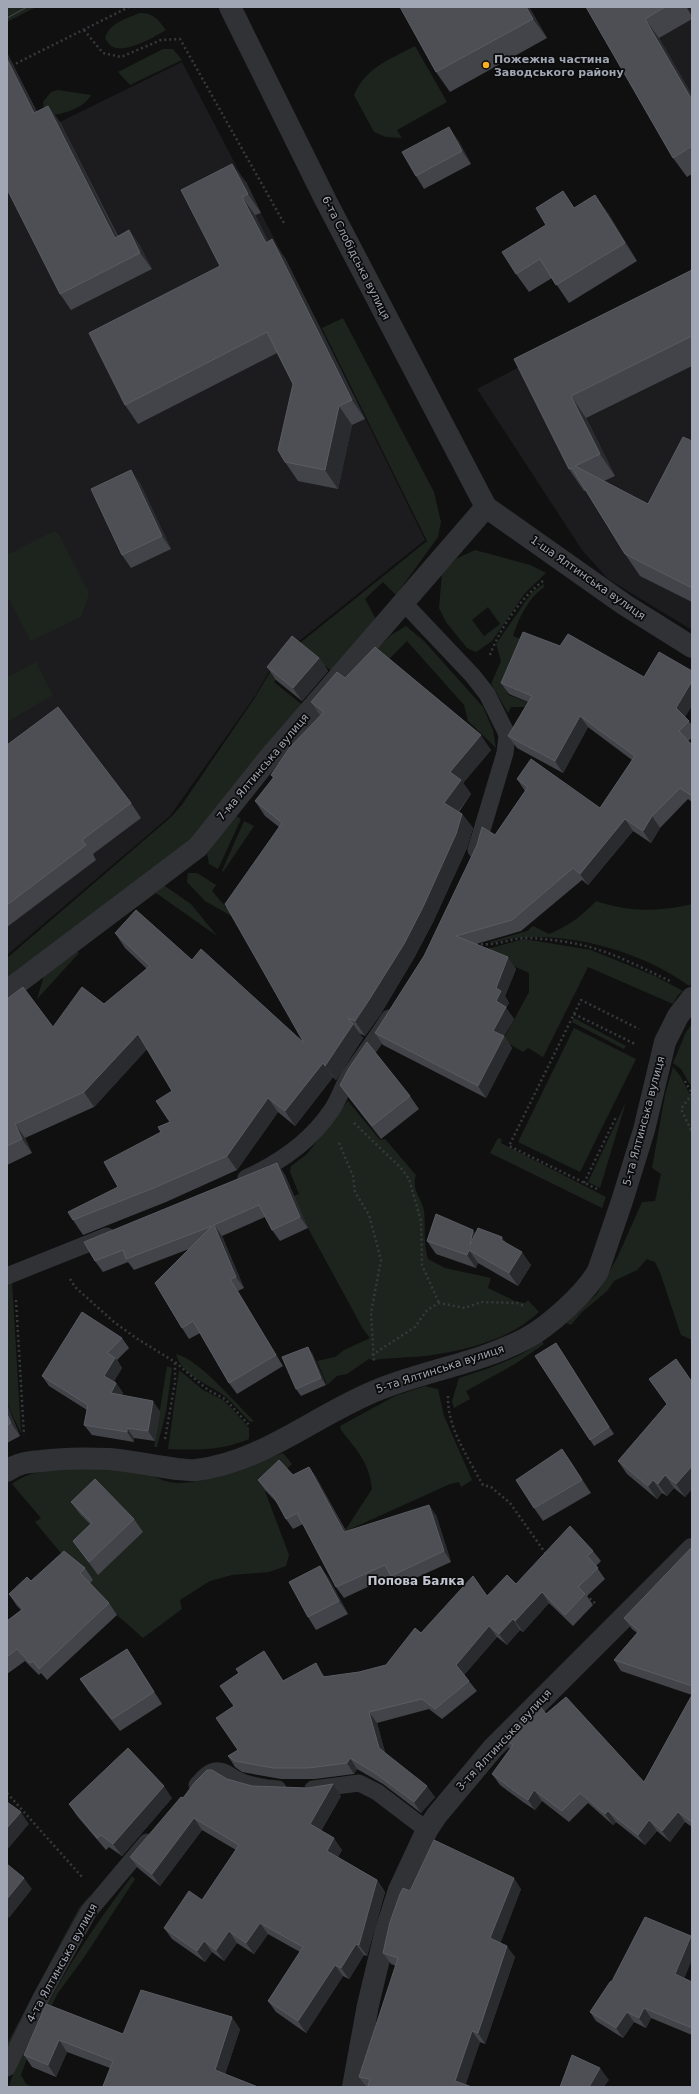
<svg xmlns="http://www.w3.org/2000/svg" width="699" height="2094" font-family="'DejaVu Sans',sans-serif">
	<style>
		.built { fill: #1c1c1e }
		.green { fill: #1c241d; fill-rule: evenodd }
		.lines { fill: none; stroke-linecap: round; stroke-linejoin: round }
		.path { stroke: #37393d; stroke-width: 2.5; stroke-dasharray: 2 3; stroke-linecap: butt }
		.lane { stroke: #313236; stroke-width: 17 }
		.street { stroke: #313236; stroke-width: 22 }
		.tram { stroke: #484a50; stroke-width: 1 }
		.wall { fill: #434449 }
		.shaded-wall { fill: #2a2b2e }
		.building { fill: #4d4f54; stroke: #5a5c63 }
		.poi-dot { fill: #faaf1f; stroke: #0b0b0c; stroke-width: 1.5 }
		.labels { text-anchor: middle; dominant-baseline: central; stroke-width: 3.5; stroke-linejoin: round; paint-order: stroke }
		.poi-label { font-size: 11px; font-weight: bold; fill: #a0a6b3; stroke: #0b0b0c; text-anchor: start }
		.street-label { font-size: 11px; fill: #a0a6b3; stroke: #0b0b0c }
		.neighbourhood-label { font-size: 12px; font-weight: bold; fill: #c1c5cf; stroke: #0b0b0c }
	</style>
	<rect width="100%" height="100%" fill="#101011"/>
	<g class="built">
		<polygon points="641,7 692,7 692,95 659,38"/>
		<polygon points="182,62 322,330 425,540 288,650 271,668 255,696 170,816 7,955 7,148"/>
		<polygon points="692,277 692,630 608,579 582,550 477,389"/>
	</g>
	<g class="green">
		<polygon points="7,7 36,7 7,22"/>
		<path d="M140 13C153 13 158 19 166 30 154 37 127 53 113 47 110 46 107 42 105 38 110 23 125 19 140 13Z"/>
		<path d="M415 46 447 102 397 130 402 138 386 137 374 132 354 95C366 67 389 60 415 46Z"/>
		<polygon points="163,49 173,49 182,60 130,85 118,72"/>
		<path d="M58 90 91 95C84 108 64 114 51 115L44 110 43 102 51 92Z"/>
		<polygon points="343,318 434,492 441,522 438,537 396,595 383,582 365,599 376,619 333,672 300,648 274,682 305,707 186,849 7,985 7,958 171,817 181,806 254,699 272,669 295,647 427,541 322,328"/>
		<polygon points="52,532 56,532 59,535 88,591 88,597 81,617 31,641 7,596 7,555"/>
		<path d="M475 550 530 565 546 573 525 593 492 641 476 652 467 648 446 622 439 608 442 573 456 559ZM488 607 500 624 484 636 472 620Z"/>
		<path d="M544 584V587C528 599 519 617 513 636L530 643 507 694 529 703 528 707H511L508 713 491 684 501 661 496 644 532 592Z"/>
		<polygon points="406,626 424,641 483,707 493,730 496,748 468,721 464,705 407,641 379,669 367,660 391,635"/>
		<polygon points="36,662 53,695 7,722 7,677"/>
		<polygon points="233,814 241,819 218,869 209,864 207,853"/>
		<polygon points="244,821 254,826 223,872 222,871"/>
		<polygon points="188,873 197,873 216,885 212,891 235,918 205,901 187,882"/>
		<polygon points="162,884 191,904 217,936 156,893 90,941"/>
		<path d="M596 901C626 912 661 912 692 904V983L689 986C641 950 552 925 493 943L489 942 527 931 533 926 549 934C568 926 582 916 596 901Z"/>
		<polygon points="524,939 591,950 655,976 683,991 678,995 673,1004 588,967 543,1057 528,1048 523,1052 503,1040 529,992 529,973 504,962 487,949"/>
		<polygon points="73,948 79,953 37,999 43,979 43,971"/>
		<polygon points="574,1018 626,1046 624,1049 572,1022"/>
		<polygon points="692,1024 692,1088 681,1069 673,1063 686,1032"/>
		<polygon points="574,1028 636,1059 580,1172 518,1142"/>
		<polygon points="673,1067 681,1077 692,1099 692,1340 681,1335 660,1272 655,1262 647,1259 637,1270 614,1281 607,1291 582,1312 571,1325 566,1323 597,1294 618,1256 642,1202 655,1201 661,1174 652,1168 665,1095"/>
		<path d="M348 1101 380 1140 385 1139 416 1175C411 1191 422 1198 424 1211 426 1227 423 1243 428 1259L445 1268 491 1278 488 1288 515 1301 525 1303 528 1300 539 1312C512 1338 469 1350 432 1355 413 1358 393 1357 374 1360L369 1359 347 1374 337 1376 327 1385 317 1361 335 1357 344 1350 370 1338 363 1329 308 1228 294 1196 299 1194 290 1172 291 1166 307 1154Z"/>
		<polygon points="626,1102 600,1188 588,1182"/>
		<polygon points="498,1138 502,1139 501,1143 606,1197 602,1208 490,1153"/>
		<polygon points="12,1281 21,1433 7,1404 7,1282"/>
		<path d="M542 1341 544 1344 515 1364 466 1391 470 1399 454 1408 452 1401 459 1378C488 1369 518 1359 542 1341Z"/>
		<path d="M176 1354C200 1360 235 1403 254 1421L250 1422C242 1414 235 1405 226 1397 210 1384 182 1377 176 1354Z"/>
		<polygon points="167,1366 172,1368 166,1412 157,1447 154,1447"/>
		<path d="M179 1370 203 1390 223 1400 233 1410 249 1428V1439C220 1451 198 1450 168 1449Z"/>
		<path d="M425 1386 438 1389 444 1416 472 1480 461 1487 459 1482 450 1484 344 1532 372 1489C369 1461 357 1451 341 1430L340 1426 395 1396Z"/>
		<path d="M283 1453 292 1464 265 1491 289 1555 286 1566 269 1572 232 1575 210 1581 180 1600 182 1609 143 1638 117 1615 70 1564 35 1522 41 1518 12 1484C38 1461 117 1468 149 1475 159 1478 167 1483 178 1483 204 1484 257 1462 283 1453Z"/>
		<path d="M132 1876 135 1879 85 1956 58 1993 35 2037 21 2075 26 2084 34 2087H9C13 2069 23 2052 31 2036 59 1979 93 1927 132 1876Z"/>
		<polygon points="91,1894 80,1913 7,2051 7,2044 79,1908"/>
	</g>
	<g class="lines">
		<g class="path">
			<polyline points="84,30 103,53 121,57 161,40 180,39 285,225"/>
			<polyline points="7,68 129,7"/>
			<path d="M490 655C500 628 520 599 543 581"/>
			<path d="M476 943C495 948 511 937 530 938 547 939 565 941 582 945 612 952 642 968 670 981"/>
			<polyline points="574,1014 581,1000 639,1029"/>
			<polyline points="685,1081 692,1094"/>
			<polyline points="692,1094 681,1109 692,1132"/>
			<polyline points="354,1123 401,1168 409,1179 421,1221 422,1265 439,1303"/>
			<polyline points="339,1143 353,1176 355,1192 369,1215 381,1260 371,1313 374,1362"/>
			<polyline points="584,1183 616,1117"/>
			<polyline points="597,1189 509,1146 574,1014 635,1044"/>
			<polyline points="692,1192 692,1198"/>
			<polyline points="70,1279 75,1287 114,1322 136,1338 175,1362 208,1390 225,1399 249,1425"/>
			<polyline points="16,1300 24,1435"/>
			<polyline points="372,1355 415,1327 427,1310 439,1303 465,1308 481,1302 517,1303 524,1306"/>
			<path d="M448 1396C447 1426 466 1454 480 1480L483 1485 491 1487 510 1503 546 1554"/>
			<polyline points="165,1439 175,1382 175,1362"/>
			<polyline points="586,1595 597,1605"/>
			<polyline points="7,1793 83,1878"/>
		</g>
		<g class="lane">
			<polyline points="403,602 473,676 487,694 505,730 507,736 505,753 476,850"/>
			<path d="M246 1178C279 1163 310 1142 331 1111 339 1100 342 1087 349 1076 362 1057 377 1038 389 1018"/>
			<polyline points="7,1276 107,1236"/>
			<path d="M197 1785C202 1780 208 1772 215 1771 224 1769 230 1777 238 1780 250 1786 265 1788 278 1789"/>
			<polyline points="313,1789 359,1783 377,1792 427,1830"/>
			<polyline points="7,2068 42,1996 89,1911 147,1842"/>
		</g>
		<g class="street">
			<polyline points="230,7 326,201 486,507 625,605 692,647"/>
			<polyline points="7,991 198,847 269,758 486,507"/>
			<path d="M7 1471C17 1463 29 1462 41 1461 63 1458 87 1458 109 1459 132 1461 154 1466 177 1469 183 1469 190 1471 196 1470 264 1462 318 1413 380 1389 427 1370 479 1363 525 1339 548 1327 585 1294 598 1271L622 1201 644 1130 665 1042 678 1016 692 998"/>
			<polyline points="353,2087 368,2005 386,1930 399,1890 427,1830 437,1815 493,1748 692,1549"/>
		</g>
		<polyline class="tram" points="7,18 27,7"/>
	</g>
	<g class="wall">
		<polygon points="400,7 529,7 547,38 450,92 436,72"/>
		<polygon points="586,7 687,7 692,16 692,19 659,38 692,95 692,174 687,177 673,158"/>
		<polygon points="7,53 37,112 60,122 118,236 129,230 140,246 152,269 71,310 60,294"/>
		<polygon points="458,140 471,164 424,189 416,176"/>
		<polygon points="246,182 261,213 255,215 268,241 285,258 365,419 352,425 338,489 298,481 285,462 293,384 277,353 138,424 125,405 220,266"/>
		<polygon points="574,208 608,213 637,261 569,303 552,278 529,292 516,274"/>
		<polygon points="692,270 692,366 586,418 615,476 604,481 648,504 692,441 692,602 640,576 625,554 586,491 584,491 569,469 514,359"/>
		<polygon points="140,483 171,549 131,568 122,555"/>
		<polygon points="319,658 328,671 302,701 276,680 267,667"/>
		<polygon points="345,678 491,750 463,783 471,794 459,812 462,814 473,828 467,848 433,922 414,958 380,1015 365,1036 359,1033 363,1038 336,1080 333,1077 295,1126 278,1112 237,1170 166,1202 83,1235 73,1220 118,1187 161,1132 170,1122 172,1091 147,1049 94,1107 25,1138 32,1153 7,1165 7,999 53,1027 104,1004 147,969 125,948 115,933 192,960 304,1043 279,827 265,816 255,801 273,778 271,775 320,715 311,702"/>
		<polygon points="501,683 685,717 692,725 692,738 688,741 692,745 692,802 688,799 660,828 651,843 633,831 588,885 582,880 521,931 476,944 516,969 505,996 509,1003 506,1008 514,1019 504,1036 512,1048 486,1098 383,1045 375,1033 424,956 495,835 525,791 517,779 600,808 632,760 588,727 563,773 517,748 508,736 528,702 509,694"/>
		<polygon points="7,745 131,803 141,818 93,854 96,860 7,927"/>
		<polygon points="340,1085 410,1096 419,1109 381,1139 349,1098"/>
		<polygon points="277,1163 285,1175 308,1228 280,1241 272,1230 265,1217 222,1236 244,1288 238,1291 283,1366 237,1394 229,1383 200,1333 189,1339 182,1328 189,1249 134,1270 128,1262 103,1272 95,1261"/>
		<polygon points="476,1233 506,1243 531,1265 518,1286 478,1263 476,1268 436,1254 427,1241"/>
		<polygon points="122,1338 129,1348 117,1360 122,1368 114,1381 116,1383 123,1393 122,1395 160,1411 155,1441 134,1438 134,1442 92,1435 84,1425 87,1410 49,1386 42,1376"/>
		<polygon points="561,1350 614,1434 594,1446 590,1440"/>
		<polygon points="312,1353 326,1385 301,1396 296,1389"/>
		<polygon points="692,1382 692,1489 685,1497 674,1488 667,1496 662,1493 657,1499 627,1474 618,1461 667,1404"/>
		<polygon points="7,1405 20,1436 7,1443"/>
		<polygon points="571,1462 591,1493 543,1521 534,1508"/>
		<polygon points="309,1467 316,1477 346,1531 436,1515 451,1562 398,1586 391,1576 344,1598 336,1587 303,1524 293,1529 286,1519 278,1504 265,1490 258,1480 293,1475"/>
		<polygon points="71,1502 134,1519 143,1532 98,1575 73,1541 90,1524 80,1514"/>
		<polygon points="692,1547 692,1695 621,1671 614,1660 637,1633 632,1629 624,1618"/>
		<polygon points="593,1551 601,1561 596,1566 605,1579 587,1596 593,1605 573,1626 549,1603 523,1632 520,1630 507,1645 497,1637 464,1675 477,1691 442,1719 429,1709 377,1723 385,1753 435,1797 421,1813 383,1784 357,1769 354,1774 315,1779 281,1779 242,1772 235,1767 228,1756 238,1750 234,1706 271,1662 283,1681 323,1674 325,1677 359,1672 386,1665 421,1633 487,1596"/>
		<polygon points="320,1566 329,1579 348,1614 316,1630 308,1617"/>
		<polygon points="85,1568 93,1580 90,1583 109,1603 117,1615 47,1680 41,1673 39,1675 25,1661 7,1674 7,1621 21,1610 17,1606 9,1594 31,1581"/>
		<polygon points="127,1649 135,1661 162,1704 120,1731 88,1691 80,1679"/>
		<polygon points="692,1695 692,1827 685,1822 670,1842 657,1831 645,1845 616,1822 613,1825 588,1803 569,1822 542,1801 535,1810 523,1802 500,1785 492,1774 510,1749 503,1738 546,1714 644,1782"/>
		<polygon points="227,1779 252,1786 341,1796 321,1831 342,1850 338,1857 377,1880 385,1892 367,1956 364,1955 349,1979 343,1976 306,2033 276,2012 268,2001 300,1952 268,1934 254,1954 237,1943 224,1961 212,1952 205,1962 172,1939 164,1928 202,1900 236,1850 202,1830 160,1886 138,1868 130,1857 183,1798"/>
		<polygon points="172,1798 122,1856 109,1847 106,1850 77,1816 69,1804"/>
		<polygon points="521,1889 500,1943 515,1957 485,2044 480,2042 465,2085 472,2087 366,2087 359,2077 396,1966 391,1964 383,1953 410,1891"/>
		<polygon points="684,1978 692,1982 692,2035 651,2018 646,2028 634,2022 623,2038 596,2021 590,2012"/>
		<polygon points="46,2004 123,2034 240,2029 225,2074 257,2087 104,2087 103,2086 110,2068 67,2052 56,2077 32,2067 24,2055"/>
	</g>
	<g class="shaded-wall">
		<polygon points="526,7 529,7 547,38 533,19"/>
		<polygon points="686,7 687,7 692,16"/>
		<polygon points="645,19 659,38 692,95 692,100"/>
		<polygon points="7,53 45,129 34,113 7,59"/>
		<polygon points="48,106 60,122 126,254 115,238"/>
		<polygon points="449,127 458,140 471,164 462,151"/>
		<polygon points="232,164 246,182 261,213 248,194"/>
		<polygon points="595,195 608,213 637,261 625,243"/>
		<polygon points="242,197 255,215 279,262 266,243"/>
		<polygon points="129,230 140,246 152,269 140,253"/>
		<polygon points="272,239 285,258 365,419 352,400"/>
		<polygon points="571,396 586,418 615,476 600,454"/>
		<polygon points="339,406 352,425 338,489 325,470"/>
		<polygon points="131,470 140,483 171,549 162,536"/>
		<polygon points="319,658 328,671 302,701 293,688"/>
		<polygon points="692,681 692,706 684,719 676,708"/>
		<polygon points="580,716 588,727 563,773 555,761"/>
		<polygon points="481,735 491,750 463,783 471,794 454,817 444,803 450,772"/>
		<polygon points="462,814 473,828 467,848 433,922 414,958 380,1015 365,1036 355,1021"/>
		<polygon points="652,816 660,828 651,843 643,831"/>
		<polygon points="625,819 633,831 588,885 580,874"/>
		<polygon points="508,957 516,969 505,996 509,1003 506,1008 514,1019 504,1036 512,1048 486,1098 478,1086 493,1031 496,1001 496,988"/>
		<polygon points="353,1024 363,1038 336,1080 325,1066"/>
		<polygon points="138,1034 148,1048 94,1107 84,1092"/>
		<polygon points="323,1063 333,1077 295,1126 285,1111"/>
		<polygon points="268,1098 278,1112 237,1170 227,1156"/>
		<polygon points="15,1124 25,1138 32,1153 22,1139"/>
		<polygon points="277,1163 285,1175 308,1228 300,1217"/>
		<polygon points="214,1225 222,1236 244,1288 236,1277"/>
		<polygon points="473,1230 482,1243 470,1245"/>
		<polygon points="502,1237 511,1250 501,1240"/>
		<polygon points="469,1250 478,1263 476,1268 467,1255"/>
		<polygon points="522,1252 531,1265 518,1286 509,1273"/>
		<polygon points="230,1279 238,1291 283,1366 276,1355"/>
		<polygon points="556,1343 561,1350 614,1434 609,1427"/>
		<polygon points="308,1347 312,1353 326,1385 321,1378"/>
		<polygon points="115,1358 122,1368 111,1386 104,1376"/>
		<polygon points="116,1383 123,1393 118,1403 111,1393"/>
		<polygon points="153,1401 160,1411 155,1441 148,1431"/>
		<polygon points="7,1405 20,1436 11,1423 7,1414"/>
		<polygon points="127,1428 134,1438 134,1442 127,1432"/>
		<polygon points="562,1449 571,1462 591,1493 582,1480"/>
		<polygon points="692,1466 692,1489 685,1497 676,1484"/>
		<polygon points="309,1467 316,1477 351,1542 344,1532"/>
		<polygon points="665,1475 674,1488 667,1496 658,1484"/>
		<polygon points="653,1480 662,1493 657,1499 648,1486"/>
		<polygon points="429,1505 436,1515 451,1562 444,1551"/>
		<polygon points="320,1566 329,1579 348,1614 339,1601"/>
		<polygon points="542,1592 549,1603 523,1632 515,1621"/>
		<polygon points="513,1619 520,1630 507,1645 499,1634"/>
		<polygon points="489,1626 497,1637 464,1675 456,1665"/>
		<polygon points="127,1649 135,1661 162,1704 154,1692"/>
		<polygon points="264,1651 271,1662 291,1692 283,1681"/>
		<polygon points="316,1663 323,1674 331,1688 323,1677"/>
		<polygon points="369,1712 377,1723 387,1759 379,1748"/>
		<polygon points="350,1758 357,1769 354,1774 347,1763"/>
		<polygon points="333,1784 341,1796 318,1836 310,1824"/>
		<polygon points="164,1786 172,1798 122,1856 113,1844"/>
		<polygon points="427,1786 435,1797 421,1813 414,1802"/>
		<polygon points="534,1790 542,1801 535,1810 528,1800"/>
		<polygon points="608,1811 616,1822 613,1825 605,1814"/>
		<polygon points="21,1812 29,1824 7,1850 7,1828"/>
		<polygon points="678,1812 685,1822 670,1842 662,1831"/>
		<polygon points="194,1818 202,1830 160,1886 152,1874"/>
		<polygon points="649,1820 657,1831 645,1845 638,1835"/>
		<polygon points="334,1838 342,1850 335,1862 327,1851"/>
		<polygon points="24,1878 32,1889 9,1918 7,1916 7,1899"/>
		<polygon points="514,1878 521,1889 498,1950 490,1938"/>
		<polygon points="377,1880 385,1892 367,1956 359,1945"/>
		<polygon points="260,1923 268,1934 254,1954 246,1943"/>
		<polygon points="229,1931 237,1943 224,1961 216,1950"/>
		<polygon points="691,1936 692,1938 692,1960 682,1984 675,1974"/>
		<polygon points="204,1941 212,1952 205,1962 197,1951"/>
		<polygon points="356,1944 364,1955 349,1979 341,1968"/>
		<polygon points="507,1946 515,1957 485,2044 478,2033"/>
		<polygon points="335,1965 343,1976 306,2033 298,2021"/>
		<polygon points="644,2008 651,2018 646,2028 639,2018"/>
		<polygon points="627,2012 634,2022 623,2038 616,2028"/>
		<polygon points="232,2017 240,2029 223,2081 215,2070"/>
		<polygon points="472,2031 480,2042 465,2087 455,2081"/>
		<polygon points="59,2040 67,2052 56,2077 48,2065"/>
		<polygon points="600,2068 609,2080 604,2087 589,2087"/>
	</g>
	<g class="building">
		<polygon points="400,7 526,7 533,19 436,72"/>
		<polygon points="586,7 665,7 645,19 692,100 692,146 673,158"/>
		<polygon points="7,59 34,113 48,106 115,238 129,230 140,253 60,294 7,189"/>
		<polygon points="449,127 462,151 416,176 402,152"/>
		<polygon points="232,164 248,194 242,197 266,243 272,239 352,400 339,406 325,470 285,462 278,450 293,384 267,332 125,405 89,333 220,266 181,190"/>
		<polygon points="563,191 574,208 595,195 625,243 556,285 540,259 516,274 502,252 546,225 536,208"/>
		<polygon points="692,270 692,336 571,396 600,454 575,466 648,504 683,437 692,441 692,588 625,554 572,468 569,469 514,359"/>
		<polygon points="131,470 162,536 122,555 91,489"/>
		<polygon points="523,632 560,646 568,634 644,677 659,652 692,671 692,681 676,708 689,721 679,731 692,745 692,796 680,788 652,816 643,831 625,819 580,874 573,868 512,920 456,936 508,957 496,988 501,991 496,1001 506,1007 493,1031 504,1036 478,1086 375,1033 424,956 477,845 482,827 495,835 528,787 517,779 531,759 600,808 635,756 580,716 555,761 508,736 532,696 501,683"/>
		<polygon points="292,636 319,658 293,688 267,667"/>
		<polygon points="375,647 481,735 450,772 461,780 444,803 462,814 456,834 423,907 404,944 369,1000 355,1021 348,1018 353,1024 325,1066 323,1063 285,1111 268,1098 227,1156 156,1187 73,1220 68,1212 118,1187 104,1162 161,1132 158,1127 170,1122 156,1101 172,1091 138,1034 84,1092 15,1124 22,1139 7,1146 7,999 23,987 53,1027 82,987 104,1004 150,966 115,933 136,910 192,960 201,949 304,1043 225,904 282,823 255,801 274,777 271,775 290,747 324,712 311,702 337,672 345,678"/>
		<polygon points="58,707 131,803 82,840 86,845 7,905 7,745"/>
		<polygon points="367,1042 410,1096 372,1126 340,1085 349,1068"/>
		<polygon points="277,1163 300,1217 272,1230 259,1205 214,1225 236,1277 230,1279 276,1355 229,1383 193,1321 182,1328 155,1283 212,1226 126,1259 123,1250 95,1261 84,1242"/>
		<polygon points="436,1214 473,1230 470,1245 478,1228 502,1237 501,1240 522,1252 509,1273 469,1250 467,1255 427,1241"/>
		<polygon points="82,1312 122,1338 107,1353 115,1358 104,1376 116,1383 111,1393 153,1401 148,1431 127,1428 127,1432 84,1425 88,1405 42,1376"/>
		<polygon points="556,1343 609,1427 590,1440 535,1356"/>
		<polygon points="308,1347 321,1378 296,1389 282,1357"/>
		<polygon points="676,1359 692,1382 692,1466 676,1484 665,1475 658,1484 653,1480 648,1486 618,1461 667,1404 649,1379"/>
		<polygon points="7,1414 11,1423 7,1425"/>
		<polygon points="562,1449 582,1480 534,1508 516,1480"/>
		<polygon points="279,1460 293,1475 309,1467 344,1532 429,1505 444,1551 391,1576 385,1565 336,1587 297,1513 286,1519 274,1497 258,1480"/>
		<polygon points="95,1479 134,1519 89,1562 73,1541 92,1523 71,1502"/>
		<polygon points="570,1526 593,1551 587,1556 598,1568 578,1587 585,1594 565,1615 542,1592 515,1621 513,1619 499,1634 489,1626 456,1665 469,1681 435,1709 422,1699 369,1712 379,1748 427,1786 414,1802 375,1773 350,1758 347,1763 308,1768 273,1768 235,1761 228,1756 238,1750 216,1718 234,1706 220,1686 239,1673 236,1669 264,1651 283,1681 316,1663 323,1677 359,1672 386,1665 415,1628 421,1633 473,1576 487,1596 507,1575 516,1584"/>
		<polygon points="692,1547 692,1686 614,1660 639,1631 624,1618"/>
		<polygon points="64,1551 85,1568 80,1573 109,1603 39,1669 33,1661 30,1663 17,1649 7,1657 7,1621 23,1609 9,1594 27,1577 31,1581"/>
		<polygon points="320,1566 339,1601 308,1617 289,1582"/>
		<polygon points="127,1649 154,1692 112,1719 80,1679"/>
		<polygon points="692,1695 692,1822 678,1812 662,1831 649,1820 638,1835 608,1811 605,1814 580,1793 562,1811 534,1790 528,1800 516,1792 492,1774 513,1745 503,1738 539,1705 546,1714 566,1697 644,1782"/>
		<polygon points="128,1748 164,1786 113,1844 101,1835 97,1838 69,1804"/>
		<polygon points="207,1770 212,1770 227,1779 252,1786 308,1788 333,1784 310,1824 334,1838 327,1851 377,1880 359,1945 356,1944 341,1968 335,1965 298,2021 268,2001 303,1947 260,1923 246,1943 229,1931 216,1950 204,1941 197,1951 164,1928 189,1891 202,1900 239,1845 194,1818 152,1874 130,1857 181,1797 183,1798 195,1782"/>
		<polygon points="7,1802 21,1812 7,1828"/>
		<polygon points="434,1840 514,1878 490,1938 507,1946 478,2033 472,2031 455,2081 472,2087 368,2087 370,2079 359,2077 398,1958 383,1953 390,1922 400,1894 403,1888 410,1891"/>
		<polygon points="7,1864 24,1878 7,1899"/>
		<polygon points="645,1917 691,1936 675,1974 692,1982 692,2028 644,2008 639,2018 627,2012 616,2028 590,2012 610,1982 612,1981"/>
		<polygon points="141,1990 232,2017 215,2070 258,2087 106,2087 103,2086 113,2061 59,2040 48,2065 24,2055 46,2004 123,2034"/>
		<polygon points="572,2055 600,2068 589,2087 560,2087"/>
	</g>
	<circle class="poi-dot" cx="486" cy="65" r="4"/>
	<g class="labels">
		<g class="poi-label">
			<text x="494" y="59">Пожежна частина<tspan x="494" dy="13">Заводського району</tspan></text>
		</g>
		<g class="street-label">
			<text transform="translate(356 258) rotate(63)">6-та Слобідська вулиця</text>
			<text transform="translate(588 578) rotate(35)">1-ша Ялтинська вулиця</text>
			<text transform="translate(263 767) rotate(-50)">7-ма Ялтинська вулиця</text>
			<text transform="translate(644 1121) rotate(-75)">5-та Ялтинська вулиця</text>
			<text transform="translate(440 1369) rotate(-18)">5-та Ялтинська вулиця</text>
			<text transform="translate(504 1740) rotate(-47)">3-тя Ялтинська вулиця</text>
			<text transform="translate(62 1963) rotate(-61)">4-та Ялтинська вулиця</text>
		</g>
		<g class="neighbourhood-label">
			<text x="416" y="1581">Попова Балка</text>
		</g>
	</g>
	<rect width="699" height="2094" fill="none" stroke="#a0a6b3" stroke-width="16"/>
</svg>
